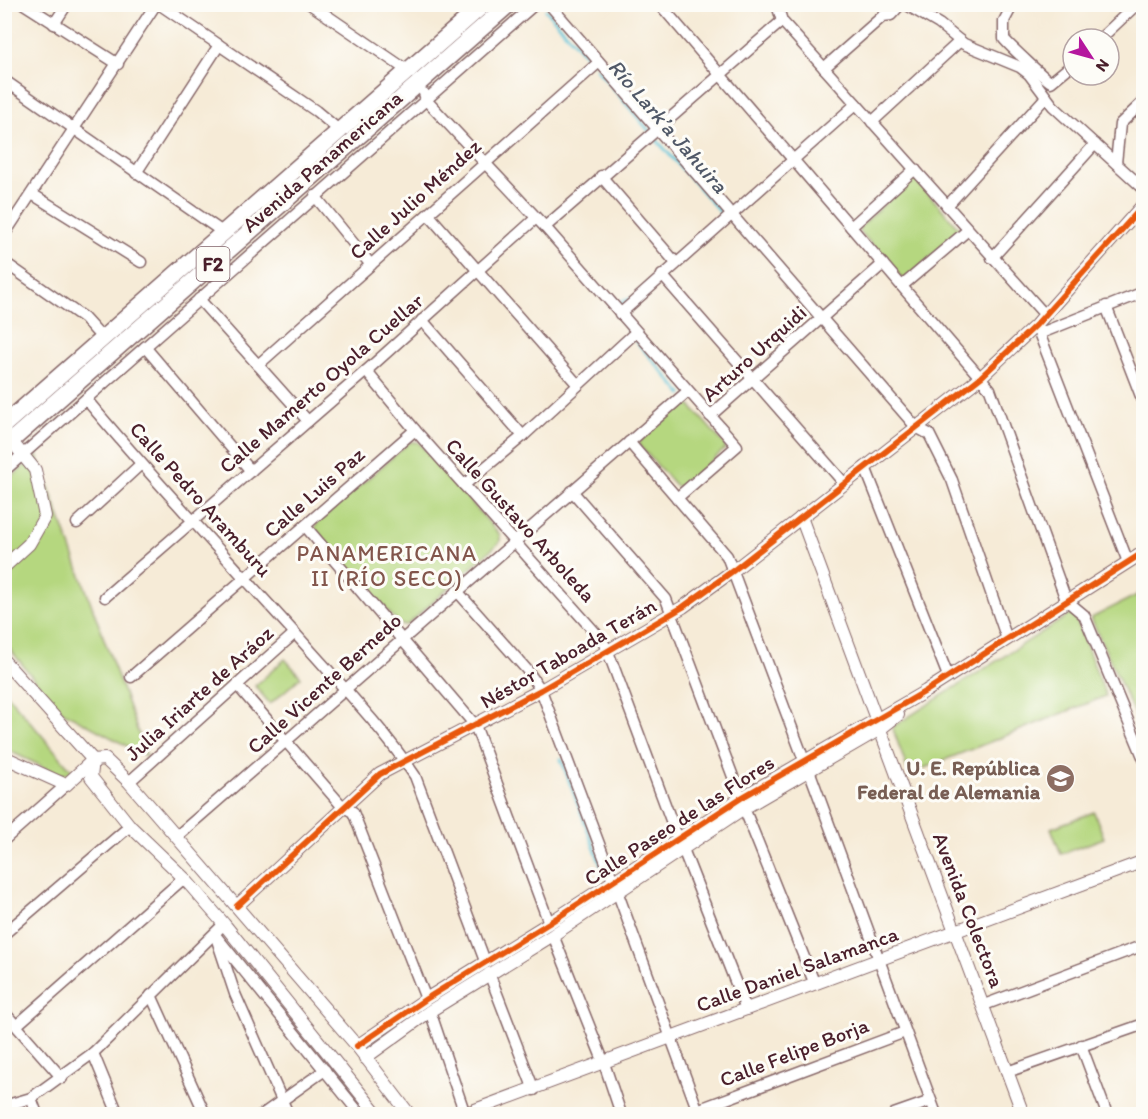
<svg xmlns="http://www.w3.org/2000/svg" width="1148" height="1119" font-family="Itim,sans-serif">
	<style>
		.green { fill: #b5d77f; stroke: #807b55; stroke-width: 1.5 }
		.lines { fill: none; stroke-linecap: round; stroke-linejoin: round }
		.stream { stroke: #5dc5da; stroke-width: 3 }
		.minor-casing { stroke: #866667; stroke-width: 13 }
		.tertiary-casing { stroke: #866667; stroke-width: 14 }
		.trunk-casing { stroke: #866667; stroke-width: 19 }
		.minor { stroke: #fff; stroke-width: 10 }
		.tertiary { stroke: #fff; stroke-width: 12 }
		.trunk { stroke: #fff; stroke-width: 16 }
		.cycleway-casing { stroke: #fdfcf7; stroke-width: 10 }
		.cycleway { stroke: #e8590c; stroke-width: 6 }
		.labels { text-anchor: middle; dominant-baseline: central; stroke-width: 6; stroke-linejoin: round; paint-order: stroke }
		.shield { fill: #fdfcf7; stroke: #806168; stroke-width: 1.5 }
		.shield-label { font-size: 20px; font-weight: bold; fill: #4a1f2b }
		.street-label { font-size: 21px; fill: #4a1f2b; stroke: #fdfcf7 }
		.education-label { font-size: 21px; font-weight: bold; fill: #785e54; stroke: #fdfcf7; text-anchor: end }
		.water-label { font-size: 22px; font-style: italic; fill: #515968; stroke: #fdfcf7 }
		.neighbourhood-label { font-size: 22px; letter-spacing: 1.5px; fill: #82554b; stroke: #fdfcf7 }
	</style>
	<rect width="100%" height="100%" fill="#fdfcf7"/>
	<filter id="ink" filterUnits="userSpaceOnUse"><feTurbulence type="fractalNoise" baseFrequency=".0167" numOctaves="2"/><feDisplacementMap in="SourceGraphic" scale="12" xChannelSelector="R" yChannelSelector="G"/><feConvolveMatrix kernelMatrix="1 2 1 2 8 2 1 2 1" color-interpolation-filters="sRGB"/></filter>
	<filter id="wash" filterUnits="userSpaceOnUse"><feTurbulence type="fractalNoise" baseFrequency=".008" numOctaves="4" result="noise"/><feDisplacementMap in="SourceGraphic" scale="24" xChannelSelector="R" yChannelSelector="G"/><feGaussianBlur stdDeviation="1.35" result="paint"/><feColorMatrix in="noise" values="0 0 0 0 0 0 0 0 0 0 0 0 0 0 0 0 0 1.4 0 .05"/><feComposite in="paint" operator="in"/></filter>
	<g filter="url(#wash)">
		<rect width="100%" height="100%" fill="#f6ebd7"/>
		<g class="green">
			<polygon points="912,178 915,179 959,228 959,232 906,279 902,279 858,229"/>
			<polygon points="684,402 687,402 725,445 725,449 682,487 676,486 639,445 640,441"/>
			<polygon points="410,442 418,442 500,535 500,542 407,625 400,625 315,529 317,523"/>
			<polygon points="37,455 147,757 58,709 5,643 4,484"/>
			<polygon points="1143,592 1143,728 1141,729 1091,618"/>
			<polygon points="1074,614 1106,696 909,774 893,729 894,726 1069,615"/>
			<polygon points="285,659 301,677 270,704 255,686"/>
			<polygon points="4,691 73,772 60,775 5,749"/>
			<polygon points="1094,812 1104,838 1061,854 1051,828"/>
		</g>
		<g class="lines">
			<g class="stream">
				<polyline points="546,10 592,63"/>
				<polyline points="596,68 650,132"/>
				<polyline points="654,137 721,213 717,222"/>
				<polyline points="623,306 621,302 630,299"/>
				<polyline points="627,325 629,333 682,394"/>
				<polyline points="561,759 602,868"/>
			</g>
		</g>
	</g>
	<g filter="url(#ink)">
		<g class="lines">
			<defs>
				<g id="minor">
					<polyline points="24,4 118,64"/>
					<polyline points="159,4 316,111 340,131"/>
					<polyline points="310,4 411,73"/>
					<polyline points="459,4 474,14"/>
					<polyline points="549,4 916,427 929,434 952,480 1007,639"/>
					<polyline points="667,4 663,8 990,389 1066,600 1084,615 1144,759"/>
					<polyline points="782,4 778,8 782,21 1045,315"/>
					<polyline points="905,4 939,24 964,44 1020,67 1029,74 1053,106 1144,189"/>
					<path d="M1013 4 1004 21V39C1009 45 1047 81 1051 82L1073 64"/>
					<polyline points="54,24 67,4"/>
					<polyline points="1100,39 1137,4"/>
					<polyline points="824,68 883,16 891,15 901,4"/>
					<polyline points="4,80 224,233"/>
					<polyline points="424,93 426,100 545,227 737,446 677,498"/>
					<polyline points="872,122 960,41"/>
					<polyline points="1116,163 1120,124 1144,101"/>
					<polyline points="136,173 219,45"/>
					<polyline points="601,176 676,263"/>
					<polyline points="32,194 141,262"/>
					<polyline points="315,196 371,265"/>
					<polyline points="947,206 1046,97"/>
					<polyline points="429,215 578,385"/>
					<polyline points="545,227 782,21"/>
					<polyline points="851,227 915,169"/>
					<polyline points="4,235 156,4"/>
					<polyline points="992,258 1095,144"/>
					<polyline points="4,262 84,318 103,339"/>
					<polyline points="662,275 844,483"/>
					<polyline points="902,286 968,230"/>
					<polyline points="199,299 308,421"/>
					<polyline points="1106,306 1144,404"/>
					<polyline points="620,314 856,104"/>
					<polyline points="422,320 523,436"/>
					<polyline points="1036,325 1128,562"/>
					<polyline points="1041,333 1144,292"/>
					<polyline points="145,347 251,471"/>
					<polyline points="258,365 598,63"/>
					<polyline points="366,371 415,430 601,639 607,649 678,839"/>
					<path d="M86 399C155 482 229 560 301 640 340 684 382 727 415 776L485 961"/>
					<polyline points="710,416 883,264"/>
					<polyline points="629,442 727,556 804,760"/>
					<polyline points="865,467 948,676"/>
					<polyline points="4,471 535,4"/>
					<polyline points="464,485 523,436 636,332"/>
					<polyline points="572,491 666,599 741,798"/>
					<polyline points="77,523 141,464"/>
					<polyline points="305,526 475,725 549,923"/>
					<polyline points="457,591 527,670 541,690 613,881"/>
					<polyline points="105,597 366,371 535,219"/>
					<polyline points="131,677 415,430"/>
					<polyline points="237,685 342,806 353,812 426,999"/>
					<polyline points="809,770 936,1114"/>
					<polyline points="129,782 295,633"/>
					<polyline points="744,808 814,982"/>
					<polyline points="177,836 688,391"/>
					<polyline points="4,840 66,785"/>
					<polyline points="683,849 746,1009"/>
					<polyline points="617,891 699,1114"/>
					<polyline points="4,934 130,826"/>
					<polyline points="215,935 360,1114"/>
					<polyline points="553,935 604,1063 621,1114"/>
					<polyline points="217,940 235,994 288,1114"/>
					<polyline points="489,973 534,1090"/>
					<polyline points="151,995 205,1114"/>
					<polyline points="984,1005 1144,945"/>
					<polyline points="430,1011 465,1114"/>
					<polyline points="4,1012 62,1078"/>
					<polyline points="17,1025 184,878"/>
					<polyline points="1081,1045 1107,1114"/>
					<polyline points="93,1053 118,1114"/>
					<polyline points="1007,1072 1144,1024"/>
					<polyline points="31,1098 37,1114"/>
					<polyline points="4,1106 31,1098 93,1053 224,924"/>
					<polyline points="697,1110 905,1032"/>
					<polyline points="263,1114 325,1070"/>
					<polyline points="894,1114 931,1101"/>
				</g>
				<g id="tertiary">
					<polyline points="4,432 35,470 45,516 29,544 4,567"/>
					<polyline points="801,517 1023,1114"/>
					<polyline points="4,661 93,760"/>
					<polyline points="4,757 66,785 93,760"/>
					<polyline points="93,760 105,759 129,782 357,1046 409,1114"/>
					<polyline points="93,760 91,777 130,826 184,878 224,924 377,1114"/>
					<polyline points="237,906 380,774 541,690 683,607 734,570 981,377 1036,325 1142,206"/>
					<polyline points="357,1046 426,999 549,923 741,798 926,691 1144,552"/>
					<polyline points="365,1058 430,1011 553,935 744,808 880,729 898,715"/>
					<polyline points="464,1114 1144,861"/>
				</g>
				<g id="trunk">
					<polyline points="4,425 484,4"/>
					<polyline points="4,447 509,4"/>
				</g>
			</defs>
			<use href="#minor" class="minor-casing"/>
			<use href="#tertiary" class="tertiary-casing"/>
			<use href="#trunk" class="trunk-casing"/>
			<use href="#minor" class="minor"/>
			<use href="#tertiary" class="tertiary"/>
			<use href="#trunk" class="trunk"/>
			<defs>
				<g id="cycleway">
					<polyline points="237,906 380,774 541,690 683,607 734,570 981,377 1036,325 1144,205"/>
					<polyline points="357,1046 426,999 549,923 741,798 926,691 1144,552"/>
				</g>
			</defs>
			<use href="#cycleway" class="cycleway-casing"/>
			<use href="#cycleway" class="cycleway"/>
		</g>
	</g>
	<defs>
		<symbol id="school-disc" viewBox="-11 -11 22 22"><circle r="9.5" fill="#8d6e63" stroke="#fdfcf7"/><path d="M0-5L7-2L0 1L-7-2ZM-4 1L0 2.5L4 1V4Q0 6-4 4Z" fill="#fff"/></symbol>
	</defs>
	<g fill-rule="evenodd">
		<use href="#school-disc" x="1044" y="762" width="33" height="33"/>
	</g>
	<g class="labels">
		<rect class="shield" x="196.5" y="247" width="33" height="34" rx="4.5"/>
		<g class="shield-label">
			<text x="213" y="264">F2</text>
		</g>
		<g class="street-label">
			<text transform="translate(322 161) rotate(-41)">Avenida Panamericana</text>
			<text transform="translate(415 199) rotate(-42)">Calle Julio Méndez</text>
			<text transform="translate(754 353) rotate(-42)">Arturo Urquidi</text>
			<text transform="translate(321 383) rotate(-41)">Calle Mamerto Oyola Cuellar</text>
			<text transform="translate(314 492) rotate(-41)">Calle Luis Paz</text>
			<text transform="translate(201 499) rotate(48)">Calle Pedro Aramburu</text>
			<text transform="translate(521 520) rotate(48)">Calle Gustavo Arboleda</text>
			<text transform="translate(568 653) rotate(-30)">Néstor Taboada Terán</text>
			<text transform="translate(324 683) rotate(-42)">Calle Vicente Bernedo</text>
			<text transform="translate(199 693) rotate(-42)">Julia Iriarte de Aráoz</text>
			<text transform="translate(679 820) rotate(-33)">Calle Paseo de las Flores</text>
			<text transform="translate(969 910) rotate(69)">Avenida Colectora</text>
			<text transform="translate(797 969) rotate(-20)">Calle Daniel Salamanca</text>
			<text transform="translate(794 1052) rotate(-21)">Calle Felipe Borja</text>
		</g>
		<g class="education-label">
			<text x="1040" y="767">U. E. República<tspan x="1040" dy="24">Federal de Alemania</tspan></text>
		</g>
		<g class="water-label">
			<text transform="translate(668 126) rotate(49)">Río Lark’a Jahuira</text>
		</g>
		<g class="neighbourhood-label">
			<text x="387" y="553">PANAMERICANA<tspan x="387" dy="25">II (RÍO SECO)</tspan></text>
		</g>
	</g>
	<rect width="1148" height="1119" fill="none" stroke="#fdfcf7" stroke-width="24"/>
	<g transform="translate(1091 57) rotate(126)"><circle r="28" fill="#fdfcf7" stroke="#b5a4a5" stroke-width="1.5"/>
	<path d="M0-4.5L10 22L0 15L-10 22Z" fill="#b5179e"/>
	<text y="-9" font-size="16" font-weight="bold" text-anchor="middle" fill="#4a1f2b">N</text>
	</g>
</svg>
